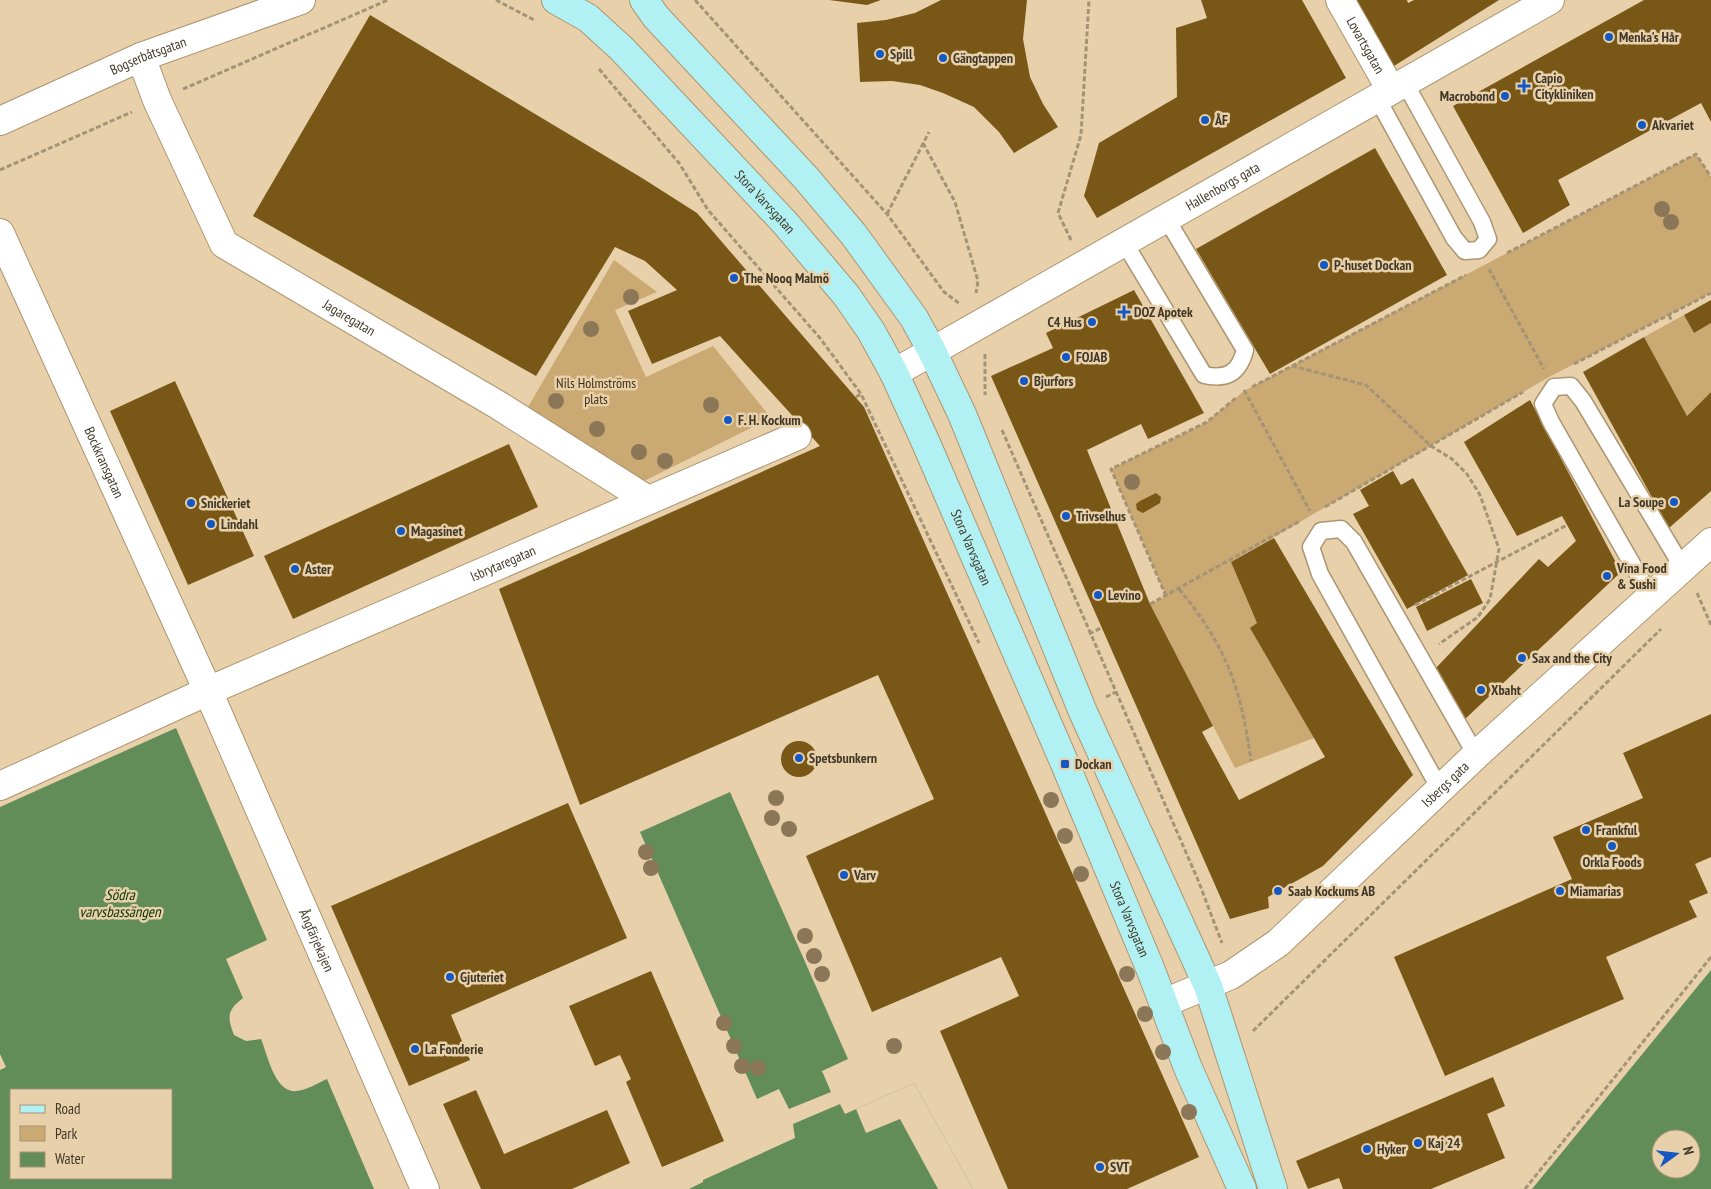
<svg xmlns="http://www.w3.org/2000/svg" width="1711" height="1189" font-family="'PT Sans Narrow',sans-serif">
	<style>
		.green { fill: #caa972 }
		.water { fill: #628c58; fill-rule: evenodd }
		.pier { fill: #e8d0aa }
		.building { fill: #795817 }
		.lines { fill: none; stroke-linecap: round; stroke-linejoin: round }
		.lane-casing { stroke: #ac9671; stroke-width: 19 }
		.street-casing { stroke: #ac9671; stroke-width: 30 }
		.secondary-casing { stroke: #ac9671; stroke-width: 30 }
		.path { stroke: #a59376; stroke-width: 3; stroke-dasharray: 5 2.5; stroke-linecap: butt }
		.lane { stroke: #fff; stroke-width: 16 }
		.street { stroke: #fff; stroke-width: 28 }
		.secondary { stroke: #b2f1f3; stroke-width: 28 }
		.tree { fill: #8b7757 }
		.poi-dot { fill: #1358c3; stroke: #e8d0aa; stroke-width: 2 }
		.labels { text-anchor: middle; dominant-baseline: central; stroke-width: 5; stroke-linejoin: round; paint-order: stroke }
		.poi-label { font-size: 14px; font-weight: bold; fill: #413828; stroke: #e8d0aa; text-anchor: start }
		.street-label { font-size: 14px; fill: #413828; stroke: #e8d0aa }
		.park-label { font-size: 14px; fill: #3f2f13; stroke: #e8d0aa }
		.water-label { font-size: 15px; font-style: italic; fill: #063400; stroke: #e8d0aa }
	</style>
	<rect width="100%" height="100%" fill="#e8d0aa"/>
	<g class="green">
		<polygon points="1696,154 1711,177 1711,293 1549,377 1231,562 1257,623 1314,738 1235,768 1150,604 1166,596 1111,469 1207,422 1244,391"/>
		<polygon points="614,260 657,292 615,310 646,377 713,346 771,418 644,481 528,407"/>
		<polygon points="1684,315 1694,333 1711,323 1711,392 1687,416 1644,337"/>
	</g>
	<g class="water">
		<path d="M176 728 267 940 226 959 243 998C227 1010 227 1017 234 1035L246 1041 261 1039C268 1056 275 1094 297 1091 307 1090 318 1083 327 1079L374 1189H0V1070L6 1067 0 1054V807ZM171 1090V1178H11V1090Z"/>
		<polygon points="730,792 848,1059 822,1071 831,1092 789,1109 779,1089 757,1099 640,832"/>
		<path d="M1711 970V1189H1532ZM1661 1139H1691V1169H1661Z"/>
		<polygon points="914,1083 973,1189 689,1189 703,1182 703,1180 795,1138 793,1124 840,1104 845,1114"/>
	</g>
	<polygon class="pier" points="914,1083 973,1189 938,1189 900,1119 866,1133 856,1109"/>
	<g class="building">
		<polygon points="829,0 881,0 867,5"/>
		<polygon points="941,0 1027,0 1023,39 1030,77 1043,104 1058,127 1014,153 999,132 974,107 943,93 920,85 892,81 860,82 857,23 886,20 915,13"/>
		<polygon points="1201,0 1302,0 1346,78 1097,218 1084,196 1099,143 1177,97 1176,28 1207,18"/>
		<polygon points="1355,0 1407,0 1408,3 1414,0 1499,0 1394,66"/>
		<polygon points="1644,0 1711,0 1711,122 1701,103 1558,180 1570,205 1523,233 1453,106"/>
		<polygon points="370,15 642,178 697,213 864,407 1199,1157 1127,1189 1008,1189 940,1031 1019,996 1001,957 872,1012 806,856 934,799 878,675 580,805 499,589 820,446 720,336 652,364 628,311 677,290 645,261 615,247 536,376 253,216"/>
		<polygon points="1375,148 1447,275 1270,374 1196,249"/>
		<polygon points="1134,290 1204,413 1148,439 1141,424 1087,450 1150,604 1213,726 1202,732 1239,800 1325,757 1250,628 1257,623 1231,562 1274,538 1413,775 1323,866 1268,897 1269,908 1230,919 991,376 1053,348 1046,333"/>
		<polygon points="1711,300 1711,323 1694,333 1684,315"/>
		<polygon points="1644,337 1687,416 1711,392 1711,491 1669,528 1583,372"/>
		<polygon points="175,381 254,556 188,585 110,411"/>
		<polygon points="1530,400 1621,572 1463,721 1436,668 1539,559 1548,567 1576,541 1562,516 1517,536 1464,442"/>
		<polygon points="509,444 538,507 293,619 264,556"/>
		<polygon points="1393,471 1401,485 1413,478 1468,575 1407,609 1353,514 1369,506 1360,490"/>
		<polygon points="1156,493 1161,497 1160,503 1143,513 1137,510 1136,504 1140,501"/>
		<polygon points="1471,579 1483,603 1427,631 1416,607"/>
		<polygon points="1711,714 1711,857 1695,864 1708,893 1689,901 1697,917 1606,957 1624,999 1445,1076 1394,957 1572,879 1553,837 1643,798 1623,753"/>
		<circle cx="799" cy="759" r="18"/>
		<polygon points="568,803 627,938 451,1015 470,1060 409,1086 331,906"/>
		<polygon points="651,971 724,1141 662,1167 626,1082 631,1079 620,1055 595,1066 569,1006"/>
		<polygon points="1493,1077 1505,1106 1487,1114 1505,1158 1431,1189 1343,1189 1339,1178 1308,1189 1296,1161"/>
		<polygon points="476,1090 504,1154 607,1110 630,1163 572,1189 481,1189 443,1104"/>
	</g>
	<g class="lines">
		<defs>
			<g id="lane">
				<polyline points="1377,98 1454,238 1465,251 1479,250 1488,239 1482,222 1405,83"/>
				<path d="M1124 242 1204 375C1227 380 1239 373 1245 350L1166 218"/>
				<polyline points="1651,597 1551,422 1543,404 1554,387 1571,386 1583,401 1683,568"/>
				<polyline points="1441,791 1320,574 1311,547 1321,531 1341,529 1354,542 1476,755"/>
			</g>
			<g id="street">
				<path id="s1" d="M1340 0 1391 90"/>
				<path id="s2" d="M141 57 157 100 224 244 498 405 648 500"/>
				<path id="s3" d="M0 121 141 57 301 0"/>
				<path id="s4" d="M0 233 208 691 425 1189"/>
				<path id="s5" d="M894 373 1550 0"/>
				<path id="s6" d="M0 786 208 691 797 436"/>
				<path id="s7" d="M1164 1003 1231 975 1278 943 1476 755 1711 542"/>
			</g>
			<g id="secondary">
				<path id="s8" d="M556 0 588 18 622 49 786 224 846 295 871 331 894 373 926 443 1065 764 1150 968 1188 1068 1242 1189"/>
				<polyline points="644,0 656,17 806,178 854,235 914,318 932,351 962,414 1083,712 1208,986 1273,1189"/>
			</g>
		</defs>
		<use href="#lane" class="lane-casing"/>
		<use href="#street" class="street-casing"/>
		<use href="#secondary" class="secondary-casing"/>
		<g class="path">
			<polyline points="496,0 536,21"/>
			<polyline points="695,0 887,214 944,292 960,304"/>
			<polyline points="599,69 679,163 708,210 820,338 861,394 979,643"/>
			<polyline points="183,89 388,0"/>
			<polyline points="923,143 955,202 978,281 976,293"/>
			<polyline points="0,170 132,112"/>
			<polyline points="887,214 929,132"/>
			<polyline points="1071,240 1058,213 1081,135 1089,0"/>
			<polyline points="1507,253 1696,154 1711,177"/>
			<polyline points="1489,269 1544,369"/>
			<polyline points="1669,315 1672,322"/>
			<polyline points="985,354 985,395"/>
			<polyline points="1574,364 1711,293"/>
			<polyline points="1292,366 1366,385 1431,446 1452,459 1467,474 1480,495 1499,549 1490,599 1478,617 1439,644"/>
			<polyline points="1252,387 1466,275"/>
			<polyline points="1244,390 1310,511"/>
			<polyline points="856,397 861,394"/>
			<polyline points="1002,430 1198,880 1222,943"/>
			<polyline points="1325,507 1523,392"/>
			<path d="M1179 589C1227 647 1241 688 1251 761"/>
			<polyline points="1697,593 1711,625"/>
			<polyline points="1166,596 1111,469 1207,422 1237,397"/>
			<polyline points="1150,604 1300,521"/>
			<polyline points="1415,605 1567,525"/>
			<polyline points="1089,634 1101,628"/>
			<polyline points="1106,697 1116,692"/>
			<polyline points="1253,1031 1661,629"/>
			<polyline points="1525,1189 1711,957"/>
		</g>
		<use href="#lane" class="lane"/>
		<use href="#street" class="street"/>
		<use href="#secondary" class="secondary"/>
	</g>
	<g class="tree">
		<circle cx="1662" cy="209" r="8"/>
		<circle cx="1671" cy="222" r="8"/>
		<circle cx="631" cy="297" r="8"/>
		<circle cx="591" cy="329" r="8"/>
		<circle cx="556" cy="401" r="8"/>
		<circle cx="711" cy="405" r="8"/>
		<circle cx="597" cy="429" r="8"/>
		<circle cx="639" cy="452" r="8"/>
		<circle cx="665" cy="461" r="8"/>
		<circle cx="1132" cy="482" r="8"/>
		<circle cx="776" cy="798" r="8"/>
		<circle cx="1051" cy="800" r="8"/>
		<circle cx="772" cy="818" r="8"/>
		<circle cx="789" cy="829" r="8"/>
		<circle cx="1065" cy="836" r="8"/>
		<circle cx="646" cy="852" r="8"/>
		<circle cx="651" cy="868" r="8"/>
		<circle cx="1081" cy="874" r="8"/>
		<circle cx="805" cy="936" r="8"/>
		<circle cx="814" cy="956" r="8"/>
		<circle cx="822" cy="974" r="8"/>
		<circle cx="1127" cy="974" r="8"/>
		<circle cx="1145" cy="1014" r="8"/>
		<circle cx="724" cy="1023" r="8"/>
		<circle cx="734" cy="1046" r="8"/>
		<circle cx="894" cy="1046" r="8"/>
		<circle cx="1163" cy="1052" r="8"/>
		<circle cx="742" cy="1066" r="8"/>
		<circle cx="758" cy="1068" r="8"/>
		<circle cx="1189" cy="1112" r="8"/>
	</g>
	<g class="poi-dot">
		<circle cx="1609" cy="37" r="5"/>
		<circle cx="880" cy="54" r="5"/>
		<circle cx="943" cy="58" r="5"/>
		<path d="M1521.5 78.5h5v5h5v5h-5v5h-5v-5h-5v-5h5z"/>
		<circle cx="1505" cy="96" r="5"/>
		<circle cx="1205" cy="120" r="5"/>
		<circle cx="1642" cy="125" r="5"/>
		<circle cx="1324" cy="265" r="5"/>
		<circle cx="734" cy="278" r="5"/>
		<path d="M1121.5 304.5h5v5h5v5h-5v5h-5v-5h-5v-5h5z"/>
		<circle cx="1092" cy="322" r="5"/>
		<circle cx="1066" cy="357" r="5"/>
		<circle cx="1024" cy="381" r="5"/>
		<circle cx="728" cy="420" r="5"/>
		<circle cx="1674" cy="502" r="5"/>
		<circle cx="191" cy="503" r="5"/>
		<circle cx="1066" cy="516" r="5"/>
		<circle cx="211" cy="524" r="5"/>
		<circle cx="401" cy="531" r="5"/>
		<circle cx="295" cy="569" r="5"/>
		<circle cx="1607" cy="576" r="5"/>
		<circle cx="1098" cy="595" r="5"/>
		<circle cx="1522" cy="658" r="5"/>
		<circle cx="1481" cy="690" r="5"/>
		<circle cx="799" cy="758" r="5"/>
		<rect x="1060" y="759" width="10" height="10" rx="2.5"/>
		<circle cx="1586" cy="830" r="5"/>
		<circle cx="1612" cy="846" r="5"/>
		<circle cx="844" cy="875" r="5"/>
		<circle cx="1278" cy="891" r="5"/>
		<circle cx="1560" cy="891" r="5"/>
		<circle cx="450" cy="977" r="5"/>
		<circle cx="415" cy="1049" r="5"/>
		<circle cx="1418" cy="1143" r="5"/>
		<circle cx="1367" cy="1149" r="5"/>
		<circle cx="1100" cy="1167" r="5"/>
	</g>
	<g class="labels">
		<g class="poi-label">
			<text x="1619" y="37">Menka's Hår</text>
			<text x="890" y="54">Spill</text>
			<text x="953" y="58">Gängtappen</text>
			<text x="1535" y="78">Capio<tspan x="1535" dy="16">Citykliniken</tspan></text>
			<text x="1495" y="96" text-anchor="end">Macrobond</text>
			<text x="1215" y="120">ÅF</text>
			<text x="1652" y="125">Akvariet</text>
			<text x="1334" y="265">P-huset Dockan</text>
			<text x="744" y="278">The Nooq Malmö</text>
			<text x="1134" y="312">DOZ Apotek</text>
			<text x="1082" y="322" text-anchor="end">C4 Hus</text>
			<text x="1076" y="357">FOJAB</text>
			<text x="1034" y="381">Bjurfors</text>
			<text x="738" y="420">F. H. Kockum</text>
			<text x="1664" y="502" text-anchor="end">La Soupe</text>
			<text x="201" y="503">Snickeriet</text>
			<text x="1076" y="516">Trivselhus</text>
			<text x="221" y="524">Lindahl</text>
			<text x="411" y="531">Magasinet</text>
			<text x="1617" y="568">Vina Food<tspan x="1617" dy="16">&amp; Sushi</tspan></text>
			<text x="305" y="569">Aster</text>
			<text x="1108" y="595">Levino</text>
			<text x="1532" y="658">Sax and the City</text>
			<text x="1491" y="690">Xbaht</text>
			<text x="809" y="758">Spetsbunkern</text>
			<text x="1075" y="764">Dockan</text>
			<text x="1596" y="830">Frankful</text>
			<text x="1612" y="862" text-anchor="middle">Orkla Foods</text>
			<text x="854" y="875">Varv</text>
			<text x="1288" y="891">Saab Kockums AB</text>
			<text x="1570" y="891">Miamarias</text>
			<text x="460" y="977">Gjuteriet</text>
			<text x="425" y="1049">La Fonderie</text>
			<text x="1428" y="1143">Kaj 24</text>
			<text x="1377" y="1149">Hyker</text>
			<text x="1110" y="1167">SVT</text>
		</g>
		<g class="street-label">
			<text stroke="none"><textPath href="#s1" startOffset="52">Lovartsgatan</textPath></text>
			<text stroke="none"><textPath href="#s3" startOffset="162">Bogserbåtsgatan</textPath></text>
			<text stroke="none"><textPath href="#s5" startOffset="378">Hallenborgs gata</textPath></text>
			<text stroke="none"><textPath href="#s8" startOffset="292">Stora Varvsgatan</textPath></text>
			<text stroke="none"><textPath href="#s2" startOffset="350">Jagaregatan</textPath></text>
			<text stroke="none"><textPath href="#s4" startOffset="252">Bockkransgatan</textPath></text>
			<text stroke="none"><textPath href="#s8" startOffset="698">Stora Varvsgatan</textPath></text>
			<text stroke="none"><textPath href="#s6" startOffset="550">Isbrytaregatan</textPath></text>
			<text stroke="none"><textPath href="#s7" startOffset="360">Isbergs gata</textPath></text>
			<text stroke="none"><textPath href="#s8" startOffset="1102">Stora Varvsgatan</textPath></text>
			<text stroke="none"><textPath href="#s4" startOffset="775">Ångfärjekajen</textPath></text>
		</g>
		<g class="park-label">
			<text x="596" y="383">Nils Holmströms<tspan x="596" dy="16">plats</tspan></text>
		</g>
		<g class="water-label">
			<text x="120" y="894">Södra<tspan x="120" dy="17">varvsbassängen</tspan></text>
		</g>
	</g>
	<rect x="10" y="1089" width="162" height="90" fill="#e8d0aa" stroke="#a59376"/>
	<rect x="20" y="1105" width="25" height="8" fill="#b2f1f3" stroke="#a59376"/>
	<text x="55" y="1114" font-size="15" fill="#413828">Road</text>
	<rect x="20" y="1126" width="25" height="15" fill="#caa972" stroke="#a59376"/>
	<text x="55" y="1139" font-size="15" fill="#413828">Park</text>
	<rect x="20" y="1152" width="25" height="15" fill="#628c58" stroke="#a59376"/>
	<text x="55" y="1164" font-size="15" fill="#413828">Water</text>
	<g transform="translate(1676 1154) rotate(75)"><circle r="24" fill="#e8d0aa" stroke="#a59376"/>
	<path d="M0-4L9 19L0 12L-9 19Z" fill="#1358c3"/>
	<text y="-8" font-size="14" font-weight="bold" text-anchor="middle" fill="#413828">N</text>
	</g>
</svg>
